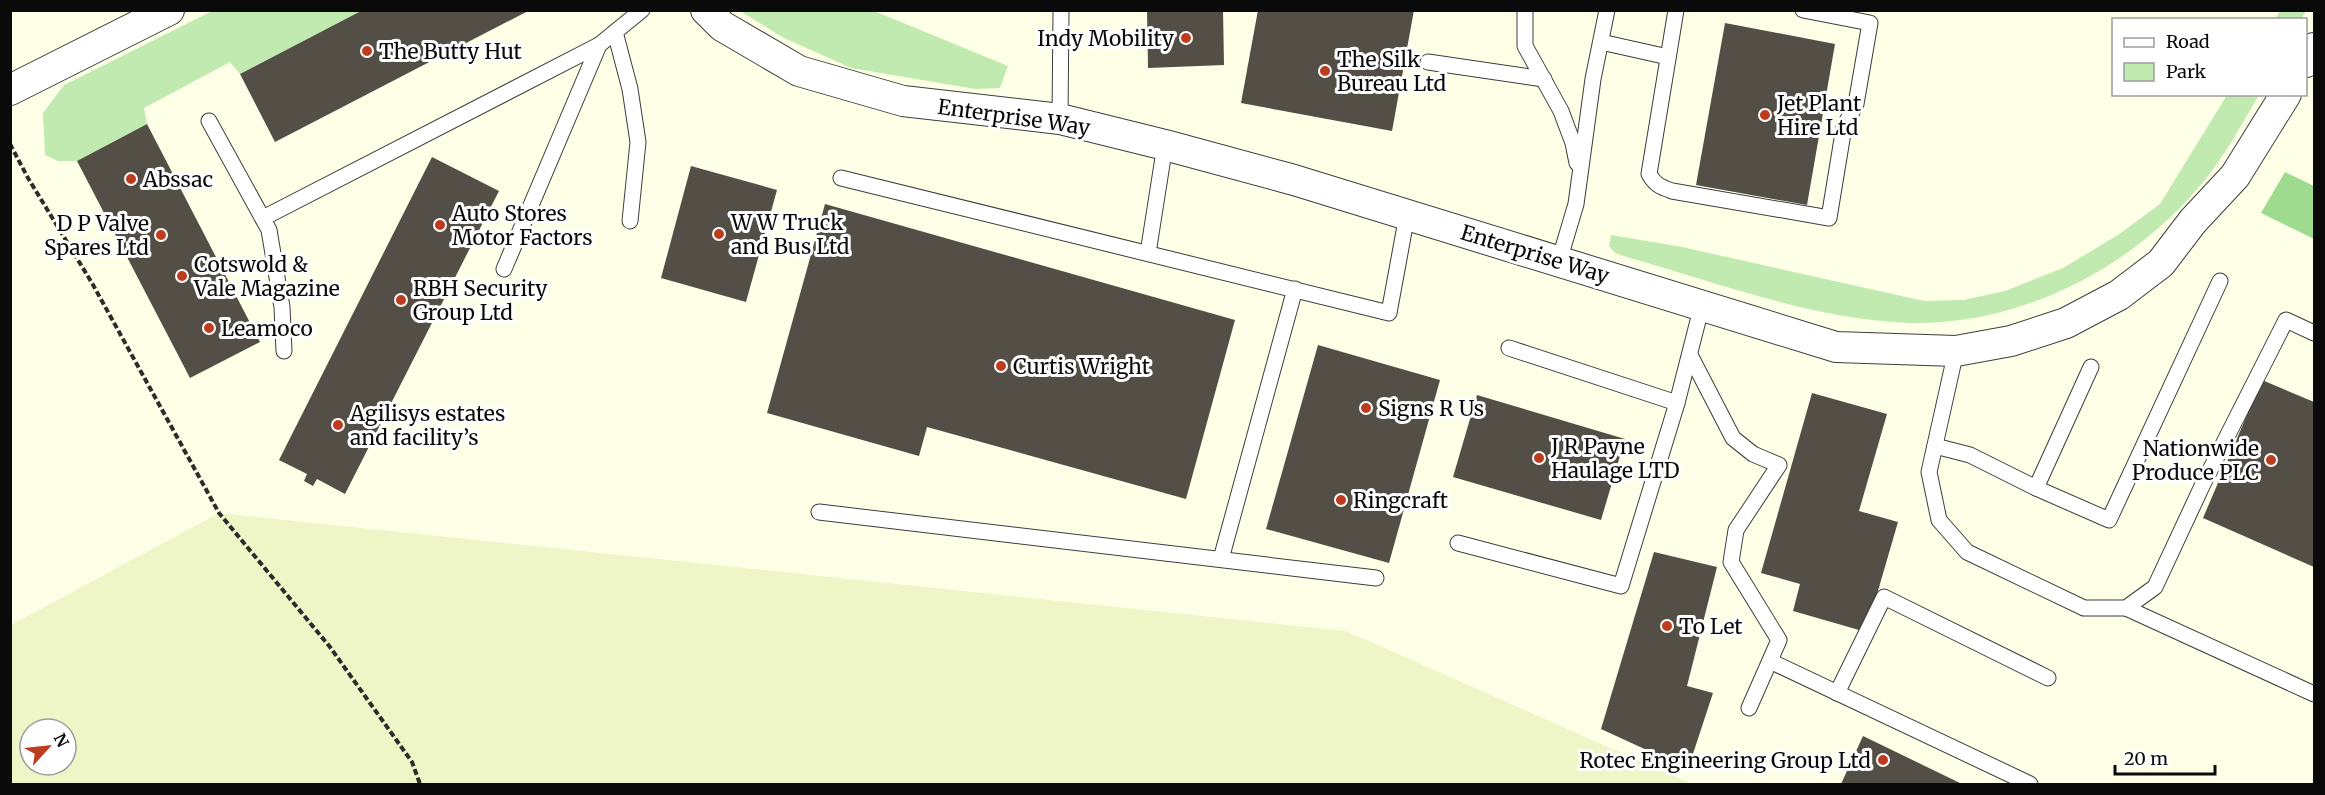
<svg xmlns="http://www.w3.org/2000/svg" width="2325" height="795" font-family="Merriweather,serif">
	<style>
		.farmland { fill: #eef5c7; fill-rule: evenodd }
		.green { fill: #c0eab0 }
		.forest { fill: #9fdb8f }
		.building { fill: #534e46 }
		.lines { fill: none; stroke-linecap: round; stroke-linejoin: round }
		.service-casing { stroke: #3d3d3d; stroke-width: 17 }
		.minor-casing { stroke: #3d3d3d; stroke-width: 32 }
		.path { stroke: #2c2c2c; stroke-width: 4; stroke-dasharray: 6 3; stroke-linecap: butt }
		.service { stroke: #fff; stroke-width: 15 }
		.minor { stroke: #fff; stroke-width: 30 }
		.poi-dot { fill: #bd3c1f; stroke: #fff; stroke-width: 2 }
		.labels { text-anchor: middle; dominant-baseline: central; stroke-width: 6; stroke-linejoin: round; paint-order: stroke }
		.poi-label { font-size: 21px; fill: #0a0a0a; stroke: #fff; text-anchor: start }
		.street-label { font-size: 21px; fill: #0a0a0a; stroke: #fff }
	</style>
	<rect width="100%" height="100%" fill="#feffe7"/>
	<path class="farmland" d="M219 513 1346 631 1692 784H11V625ZM30 729H66V765H30Z"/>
	<g class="green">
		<polygon points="212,11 363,11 240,74 230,62 144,108 147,124 77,161 58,161 45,155 43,113 64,85"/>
		<polygon points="740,11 874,11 1008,66 1000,88 975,89 851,68 782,37"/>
		<polygon points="2280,11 2280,10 2306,11 2301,19 2275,19"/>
		<path d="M2227 95H2259C2244 120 2229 148 2211 172 2142 263 2025 326 1910 323 1814 320 1719 283 1627 257L1615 253 1609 246 1611 235 1682 247 1924 301 1963 300 2005 291 2063 268 2118 235 2160 204Z"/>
	</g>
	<polygon class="forest" points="2285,172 2314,186 2314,239 2261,213"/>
	<g class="building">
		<polygon points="363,10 530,10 275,142 240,74"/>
		<polygon points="1147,10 1223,10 1224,65 1148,68"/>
		<polygon points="1258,10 1414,10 1392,131 1241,103"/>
		<polygon points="1725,23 1835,44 1807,205 1696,185"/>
		<polygon points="147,124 260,342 190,378 77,161"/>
		<polygon points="432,157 499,191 345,494 317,479 313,486 304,481 307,474 279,460"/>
		<polygon points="691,166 777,190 746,302 661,278"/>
		<polygon points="825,204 1235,320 1186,499 927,427 919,456 767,413"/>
		<polygon points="1318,345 1440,380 1389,563 1266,529"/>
		<polygon points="2262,380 2314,402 2314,567 2203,518"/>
		<polygon points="1812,393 1887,414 1859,511 1898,522 1866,632 1793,611 1800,584 1761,573"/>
		<polygon points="1477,395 1625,439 1601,520 1453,477"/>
		<polygon points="1654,552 1717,567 1687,686 1713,693 1688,769 1601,729"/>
		<polygon points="1863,736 1962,784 1841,784"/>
	</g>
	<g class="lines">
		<defs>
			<g id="service">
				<polyline points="1525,10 1525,46 1561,111 1573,143 1577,163"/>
				<path d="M1676 10 1649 174C1655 185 1661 187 1672 191L1829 218 1844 127 1856 104 1870 23 1803 10"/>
				<polyline points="615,32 630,89 638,142 630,221"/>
				<polyline points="1601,42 1668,57"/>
				<polyline points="1428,62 1544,79"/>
				<polyline points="1060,119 1061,10"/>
				<polyline points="209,121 269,230 282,307 284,351"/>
				<polyline points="841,178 1389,313 1407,215"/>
				<polyline points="263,218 599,45 642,10"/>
				<polyline points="1148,253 1165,145"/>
				<polyline points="1559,261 1576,204 1593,79 1607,10"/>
				<polyline points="504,269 599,45"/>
				<polyline points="1509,348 1677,403 1702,305"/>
				<polyline points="1956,351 1929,472 1939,520 1967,552 2084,608 2126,608 2155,587 2203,484 2286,320 2314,333"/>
				<polyline points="1690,355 1733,438 1753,454 1779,465 1736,530 1731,562 1779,640 1749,708"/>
				<polyline points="1935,446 1970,455 2036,488 2091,367"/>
				<polyline points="2036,488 2109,520 2220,281"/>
				<polyline points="819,512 1376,578"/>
				<polyline points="1458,543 1621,586 1677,403"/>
				<polyline points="1221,559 1295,289"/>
				<polyline points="2126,608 2314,694"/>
				<polyline points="1770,661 2030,784"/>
				<polyline points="1837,693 1884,597 2048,678"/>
			</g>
			<g id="minor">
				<polyline points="706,10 722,26 799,71 903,101 1060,119 1165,145 1294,180 1836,347 1956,351 2011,341 2066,323 2119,295 2161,263 2193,221 2235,176 2286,94"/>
				<polyline points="2306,62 2314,48"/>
				<polyline points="10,90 169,10"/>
			</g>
		</defs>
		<use href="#service" class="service-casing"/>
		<use href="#minor" class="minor-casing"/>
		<polyline class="path" points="10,144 28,178 92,283 219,513 330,647 412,762 420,784"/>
		<use href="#service" class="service"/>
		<use href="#minor" class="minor"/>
	</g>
	<g class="poi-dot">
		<circle cx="1186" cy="38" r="6"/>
		<circle cx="367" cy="51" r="6"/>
		<circle cx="1325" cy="71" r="6"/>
		<circle cx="1765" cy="115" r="6"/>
		<circle cx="131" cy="179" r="6"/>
		<circle cx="440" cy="225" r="6"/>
		<circle cx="719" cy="234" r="6"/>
		<circle cx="161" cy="235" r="6"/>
		<circle cx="182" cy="276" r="6"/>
		<circle cx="401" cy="300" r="6"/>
		<circle cx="209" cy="328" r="6"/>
		<circle cx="1001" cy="366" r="6"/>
		<circle cx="1366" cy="408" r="6"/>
		<circle cx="338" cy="425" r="6"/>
		<circle cx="1539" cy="458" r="6"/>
		<circle cx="2271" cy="460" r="6"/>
		<circle cx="1341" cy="500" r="6"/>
		<circle cx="1667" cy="626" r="6"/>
		<circle cx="1883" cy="760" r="6"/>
	</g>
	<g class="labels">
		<g class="poi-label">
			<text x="1174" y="38" text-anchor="end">Indy Mobility</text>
			<text x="379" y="51">The Butty Hut</text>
			<text x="1337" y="59">The Silk<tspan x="1337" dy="24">Bureau Ltd</tspan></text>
			<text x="1777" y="103">Jet Plant<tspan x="1777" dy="24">Hire Ltd</tspan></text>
			<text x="143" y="179">Abssac</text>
			<text x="452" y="213">Auto Stores<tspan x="452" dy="24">Motor Factors</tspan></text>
			<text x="731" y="222">W W Truck<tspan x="731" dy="24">and Bus Ltd</tspan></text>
			<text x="149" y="223" text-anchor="end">D P Valve<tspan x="149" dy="24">Spares Ltd</tspan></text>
			<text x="194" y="264">Cotswold &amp;<tspan x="194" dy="24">Vale Magazine</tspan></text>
			<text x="413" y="288">RBH Security<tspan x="413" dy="24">Group Ltd</tspan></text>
			<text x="221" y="328">Leamoco</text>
			<text x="1013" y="366">Curtis Wright</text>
			<text x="1378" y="408">Signs R Us</text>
			<text x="350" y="413">Agilisys estates<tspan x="350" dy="24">and facility’s</tspan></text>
			<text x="1551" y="446">J R Payne<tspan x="1551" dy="24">Haulage LTD</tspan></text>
			<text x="2259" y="448" text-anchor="end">Nationwide<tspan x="2259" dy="24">Produce PLC</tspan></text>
			<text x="1353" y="500">Ringcraft</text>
			<text x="1679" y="626">To Let</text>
			<text x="1871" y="760" text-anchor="end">Rotec Engineering Group Ltd</text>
		</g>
		<g class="street-label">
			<text transform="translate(1014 117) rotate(8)">Enterprise Way</text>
			<text transform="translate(1535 254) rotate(17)">Enterprise Way</text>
		</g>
	</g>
	<rect width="2325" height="795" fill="none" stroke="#0a0a0a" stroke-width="24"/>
	<rect x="2112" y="18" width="195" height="78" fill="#ffffff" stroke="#9d9d9d" stroke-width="1.5"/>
	<rect x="2124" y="38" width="30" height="9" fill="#ffffff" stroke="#9d9d9d" stroke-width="1.5"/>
	<text x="2166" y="48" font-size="18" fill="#0a0a0a">Road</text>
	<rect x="2124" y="63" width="30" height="18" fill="#c0eab0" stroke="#9d9d9d" stroke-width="1.5"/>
	<text x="2166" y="78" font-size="18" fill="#0a0a0a">Park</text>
	<g transform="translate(48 747) rotate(63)"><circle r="28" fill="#ffffff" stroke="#9d9d9d" stroke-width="1.5"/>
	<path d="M0-4.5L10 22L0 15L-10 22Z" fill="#bd3c1f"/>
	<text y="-9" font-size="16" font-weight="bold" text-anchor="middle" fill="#0a0a0a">N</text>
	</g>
	<path d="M2115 765v9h100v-9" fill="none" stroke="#0a0a0a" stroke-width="3"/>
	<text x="2124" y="765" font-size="18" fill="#0a0a0a" stroke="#ffffff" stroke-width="4.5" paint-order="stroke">20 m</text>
</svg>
